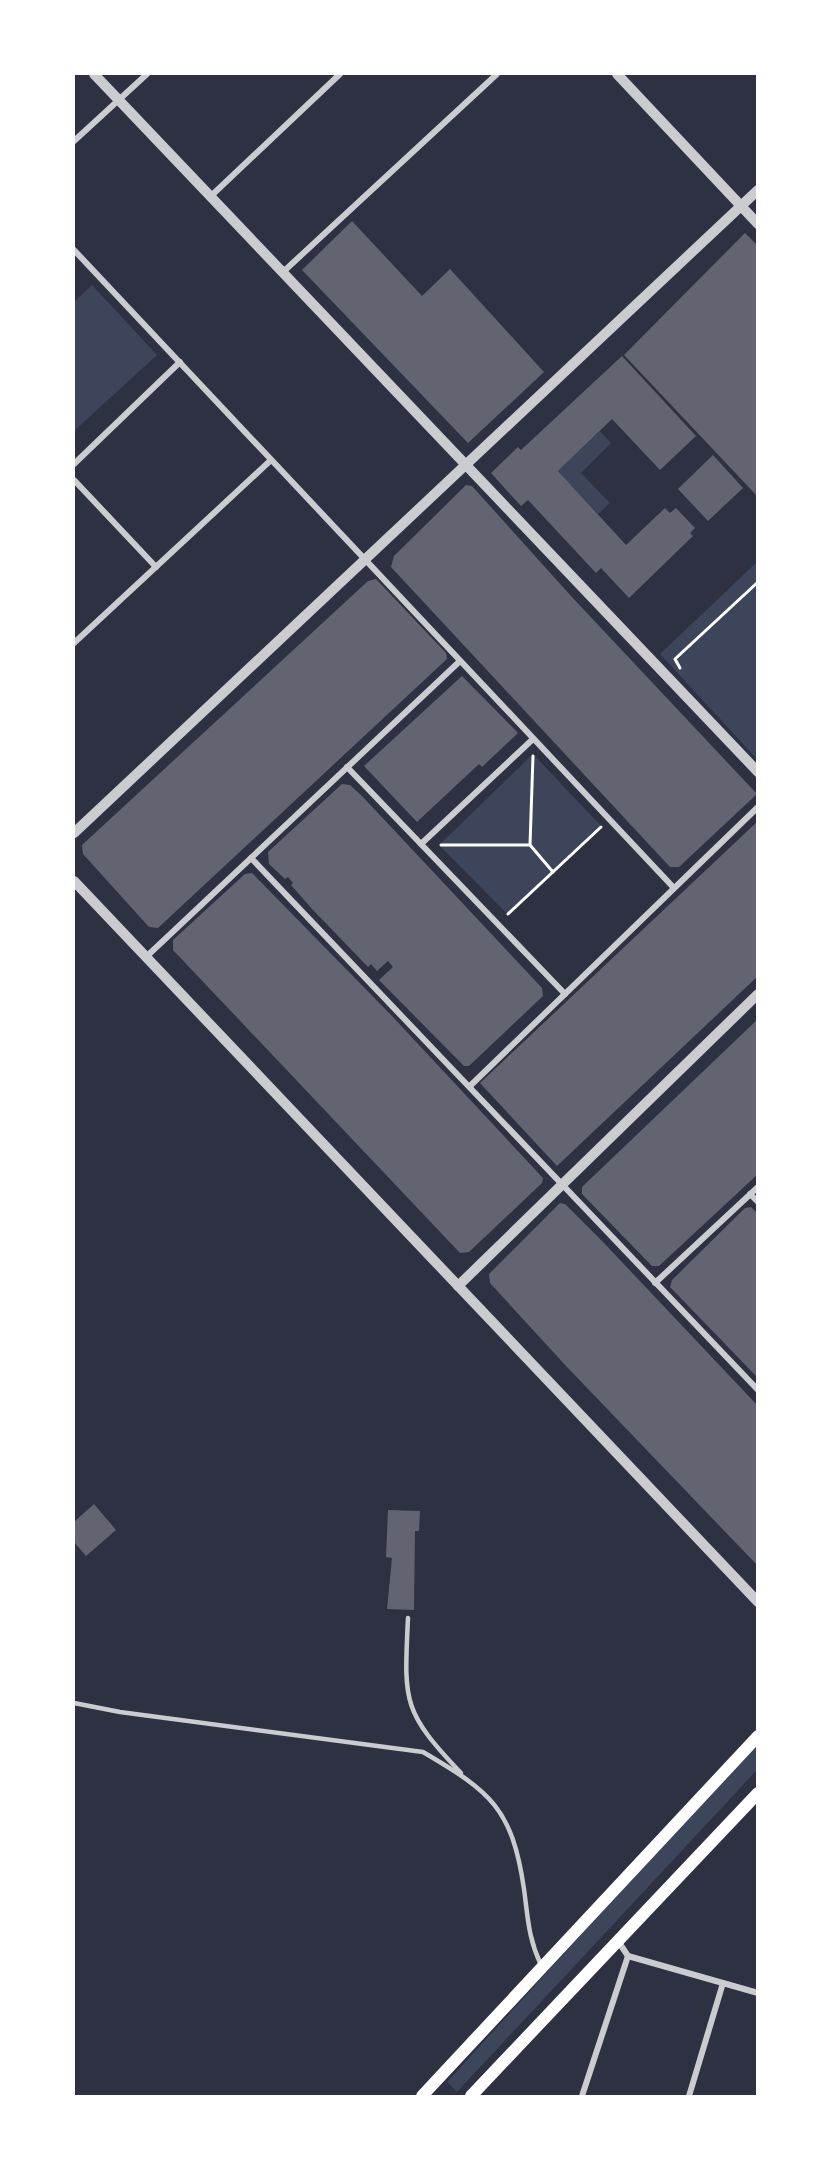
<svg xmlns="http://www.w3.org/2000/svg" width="831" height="2170" font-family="Inter,sans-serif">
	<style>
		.green { fill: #3c4559 }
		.building { fill: #626471 }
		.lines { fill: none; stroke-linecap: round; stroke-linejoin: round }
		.path { stroke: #fff; stroke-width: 3 }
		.service { stroke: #caccd0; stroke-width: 4.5 }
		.minor { stroke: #caccd0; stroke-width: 6 }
		.tertiary { stroke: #caccd0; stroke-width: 10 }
		.secondary { stroke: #fff; stroke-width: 12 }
	</style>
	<rect width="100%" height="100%" fill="#2d3142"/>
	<g class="green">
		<polygon points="92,285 157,355 74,431 74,302"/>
		<polygon points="600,431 611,443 581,473 610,503 598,514 558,471"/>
		<polygon points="757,562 757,759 660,654"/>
		<polygon points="533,754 602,827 508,915 439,845"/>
		<polygon points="757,1742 757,1770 457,2092 447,2082"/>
	</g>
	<g class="building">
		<polygon points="352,221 422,296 450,269 544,372 468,443 302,270"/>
		<polygon points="745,233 758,246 758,497 624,355"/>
		<polygon points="622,356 696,436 660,470 612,419 558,471 626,545 665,508 670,513 676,508 695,528 690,533 693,536 629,598 601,568 596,573 528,500 521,506 491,473 518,447 521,450"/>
		<polygon points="713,455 743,488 708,521 678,489"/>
		<polygon points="466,485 472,486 571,596 757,794 679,867 670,867 391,567 394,556"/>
		<polygon points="376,579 446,653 447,659 158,928 149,927 83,854 82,845 368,581"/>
		<polygon points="462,676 518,733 482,767 479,764 417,822 364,766"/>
		<polygon points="342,784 350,785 362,796 542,988 543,996 469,1066 464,1066 379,980 393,967 388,961 377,971 371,964 368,967 313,910 291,885 293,883 288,877 285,879 269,864 268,852"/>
		<polygon points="758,821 758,976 557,1166 480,1083"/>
		<polygon points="252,873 391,1015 543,1178 542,1183 469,1252 460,1253 173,950 173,940 245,874"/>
		<polygon points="758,1019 758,1174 659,1266 652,1266 582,1194 582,1187"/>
		<polygon points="560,1203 565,1204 603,1242 758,1406 758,1566 566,1366 490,1283 489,1274"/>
		<polygon points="751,1207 758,1214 758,1378 670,1287 672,1280 745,1208"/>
		<polygon points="94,1504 116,1530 86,1556 74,1542 74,1522"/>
		<polygon points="388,1510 420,1511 419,1531 415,1531 414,1610 387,1609 392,1558 386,1557"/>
	</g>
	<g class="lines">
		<g class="path">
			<polyline points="680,668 675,659 758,582"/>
			<polyline points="441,845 530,845 533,756"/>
			<polyline points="530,845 553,872"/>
			<polyline points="508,914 601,827"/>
		</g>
		<g class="service">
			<path d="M408 1618C404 1702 402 1711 461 1773"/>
			<path d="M74 1703 120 1712 423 1752C491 1792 512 1808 524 1889 528 1918 528 1937 541 1965"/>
		</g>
		<g class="minor">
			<polyline points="74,141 147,74"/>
			<polyline points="211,196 340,74"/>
			<polyline points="74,250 674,888"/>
			<polyline points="283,272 497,74"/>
			<polyline points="74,464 180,362"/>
			<polyline points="74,480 156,567"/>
			<polyline points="74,643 271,460"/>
			<polyline points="347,767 565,994"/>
			<polyline points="421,844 533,739"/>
			<polyline points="251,858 758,1390"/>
			<polyline points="146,957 460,661"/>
			<polyline points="470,1086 758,807"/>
			<polyline points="750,1194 758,1202"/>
			<polyline points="655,1283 758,1187"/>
			<polyline points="618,1941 628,1956 758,1993"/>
			<polyline points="582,2096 628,1956"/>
			<polyline points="689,2096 723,1983"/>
		</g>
		<g class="tertiary">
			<polyline points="94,74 758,772"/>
			<polyline points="617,74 758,224"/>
			<polyline points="74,833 758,190"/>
			<polyline points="74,881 758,1602"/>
			<polyline points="458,1286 758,994"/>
		</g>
		<g class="secondary">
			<polyline points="422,2096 758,1736"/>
			<polyline points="471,2096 758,1793"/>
		</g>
	</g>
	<rect width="831" height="2170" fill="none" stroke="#ffffff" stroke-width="150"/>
</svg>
